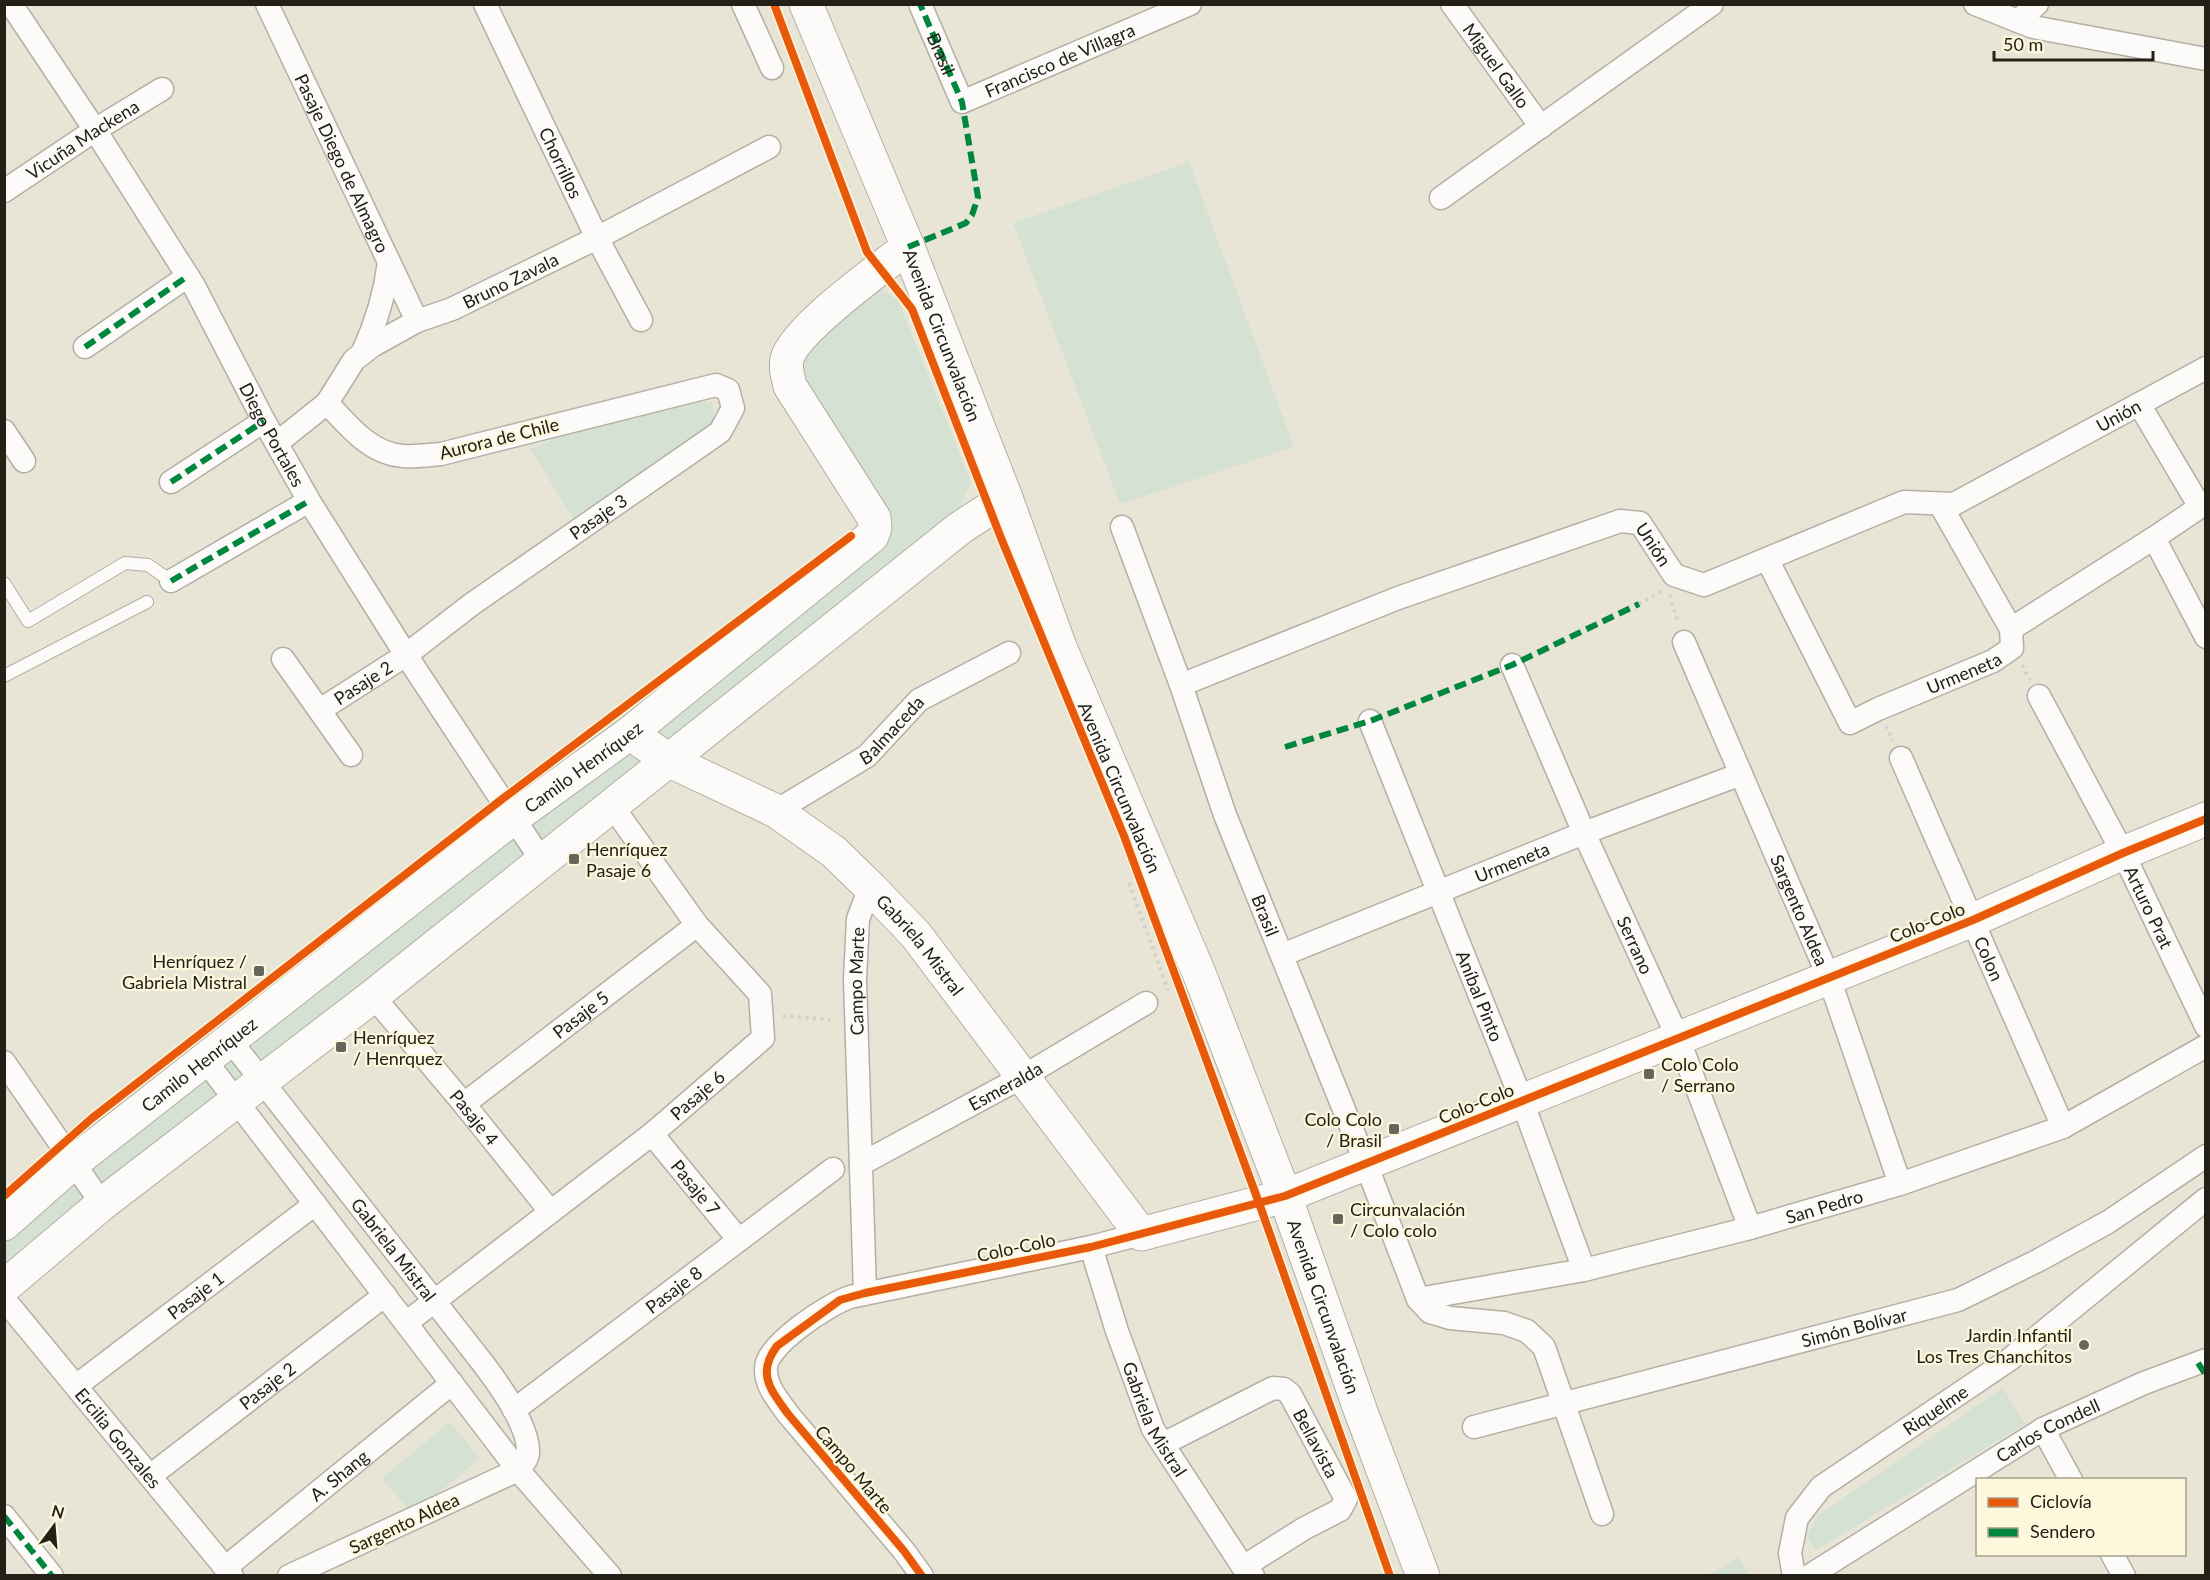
<svg xmlns="http://www.w3.org/2000/svg" width="2210" height="1580" font-family="Lato,sans-serif">
	<style>
		.green { fill: #d4e1d3 }
		.lines { fill: none; stroke-linecap: round; stroke-linejoin: round }
		.lane-casing { stroke: #b2b0a4; stroke-width: 14 }
		.street-casing { stroke: #b2b0a4; stroke-width: 25 }
		.secondary-casing { stroke: #b2b0a4; stroke-width: 35 }
		.primary-casing { stroke: #b2b0a4; stroke-width: 35 }
		.path { stroke: #d2d1cc; stroke-width: 4; stroke-dasharray: 3 4.5; stroke-linecap: butt }
		.lane { stroke: #fcfbf9; stroke-width: 12 }
		.street { stroke: #fcfbf9; stroke-width: 22 }
		.secondary { stroke: #fcfbf9; stroke-width: 33 }
		.primary { stroke: #fcfbf9; stroke-width: 33 }
		.quiet { stroke: #00873e; stroke-width: 6; stroke-dasharray: 12 6; stroke-linecap: butt }
		.cycleway-casing { stroke: #fdf7dc; stroke-width: 11 }
		.cycleway { stroke: #e8590c; stroke-width: 8 }
		.poi-dot { fill: #68665a; stroke: #fdf7dc; stroke-width: 2 }
		.labels { text-anchor: middle; dominant-baseline: central; stroke-width: 4.5; stroke-linejoin: round; paint-order: stroke }
		.street-label { font-size: 18px; fill: #232117; stroke: #fdf7dc }
		.poi-label { font-size: 18px; fill: #232117; stroke: #fdf7dc; text-anchor: start }
	</style>
	<rect width="100%" height="100%" fill="#e8e5d7"/>
	<g class="green">
		<polygon points="1189,162 1294,447 1120,504 1013,223"/>
		<polygon points="872,283 898,300 971,483 965,493 956,526 670,751 638,733 878,538 792,359"/>
		<polygon points="713,402 713,436 573,518 530,449 575,430 671,405"/>
		<polygon points="628,743 653,762 368,976 231,1087 5,1279 5,1242 83,1171"/>
		<polygon points="2003,1388 2025,1424 1816,1550 1807,1536 1816,1517"/>
		<polygon points="450,1422 480,1459 412,1514 382,1478"/>
		<polygon points="1738,1557 1750,1575 1709,1575"/>
	</g>
	<g class="lines">
		<defs>
			<g id="lane">
				<polyline points="4,583 28,621 125,563 148,565 171,581"/>
				<polyline points="4,676 147,602"/>
			</g>
			<g id="street">
				<path id="s1" d="M11 4 95 130 194 286 264 421 309 501 406 655 542 861"/>
				<path id="s2" d="M267 4 417 321"/>
				<path id="s3" d="M485 4 597 238 641 320"/>
				<polyline points="743,4 772,68"/>
				<path id="s4" d="M920 4 962 102 1190 4"/>
				<path id="s5" d="M1452 4 1541 127"/>
				<polyline points="1975,4 2033,27 2206,59"/>
				<polyline points="2018,21 2037,4"/>
				<path id="s6" d="M4 191 95 130 162 89"/>
				<polyline points="1441,198 1712,4"/>
				<polyline points="85,347 188,276"/>
				<path d="M363 352C376 323 385 294 389 262"/>
				<polyline points="4,431 24,461"/>
				<path id="s7" d="M277 443 327 403 354 360 372 346 417 321 452 309 597 238 769 147"/>
				<polyline points="171,482 264,421"/>
				<path id="s8" d="M1122 527 1181 685 1225 815 1366 1164 1418 1299 1430 1312 1450 1318 1504 1323 1527 1331 1544 1347 1602 1514"/>
				<polyline points="2154,538 2206,637"/>
				<path id="s9" d="M1767 559 1850 723 1878 709 1993 661 2012 648 2011 629 1940 504"/>
				<polyline points="171,581 309,501"/>
				<polyline points="2011,629 2154,538 2200,507 2139,404"/>
				<path id="s10" d="M1684 642 1829 978 1900 1184"/>
				<polyline points="283,659 351,755"/>
				<path id="s11" d="M1512 665 1584 833 1678 1038 1750 1228"/>
				<path id="s12" d="M1181 685 1398 598 1620 521 1640 523 1674 575 1704 585 1904 502 1954 504 2206 368"/>
				<path id="s13" d="M2039 696 2123 853 2206 1026"/>
				<path id="s14" d="M320 710 406 655 472 604 720 432 733 408 728 390 716 385 441 454C429 455 415 457 403 456 370 454 348 425 327 403"/>
				<path id="s15" d="M1370 721 1522 1101 1584 1270"/>
				<path id="s16" d="M1901 758 2063 1127"/>
				<path id="s17" d="M776 811 867 756 919 700 1009 653"/>
				<path id="s18" d="M1282 955 1584 833 1741 774"/>
				<path id="s19" d="M373 996 464 1104 550 1211"/>
				<path id="s20" d="M230 1040 485 1366C500 1386 530 1428 528 1454 527 1461 522 1465 518 1470L289 1576"/>
				<polyline points="205,1060 518,1470 610,1576"/>
				<polyline points="4,1062 102,1204"/>
				<path id="s21" d="M464 1104 697 925"/>
				<path id="s22" d="M652 1134 739 1240"/>
				<path id="s23" d="M861 1164 1024 1076 1146 1003"/>
				<path id="s24" d="M1091 1247 1117 1331 1153 1429 1243 1567 1253 1576"/>
				<path id="s25" d="M865 1293 855 979 858 919 870 887"/>
				<path id="s26" d="M4 1299 232 1576"/>
				<path id="s27" d="M1418 1299 1584 1270 1750 1228 1900 1184 2063 1127 2206 1046"/>
				<path id="s28" d="M406 1323 652 1134 763 1038 760 994 697 925 613 807"/>
				<path id="s29" d="M76 1386 315 1204"/>
				<path id="s30" d="M514 1410 833 1169"/>
				<path id="s31" d="M1474 1427 1958 1300 2039 1260 2108 1222 2206 1156"/>
				<polyline points="2043,1429 2071,1480"/>
				<path id="s32" d="M1163 1444 1273 1388 1284 1389 1290 1394 1346 1499 1340 1510 1305 1528 1243 1567"/>
				<path id="s33" d="M150 1476 385 1295"/>
				<polyline points="4,1516 52,1576"/>
				<polyline points="2112,1554 2124,1576"/>
				<path id="s34" d="M225 1568 452 1383"/>
				<path d="M922 1576 904 1551 788 1414C779 1401 765 1386 766 1368 766 1345 829 1304 850 1297L1091 1247 1141 1234"/>
				<path id="s35" d="M1794 1576 1790 1553 1797 1518 1821 1487 2009 1360 2206 1199"/>
				<path id="s36" d="M1809 1576 2043 1429 2144 1383 2206 1360"/>
			</g>
			<g id="secondary">
				<path id="s37" d="M630 733 668 760 776 811 834 852 870 887 916 935 1141 1234 1285 1196 1973 920 2123 853 2206 819"/>
			</g>
			<g id="primary">
				<path id="s38" d="M806 4 908 247 1006 498 1060 647 1199 973 1285 1196 1361 1412 1423 1576"/>
				<path id="s39" d="M4 1224 73 1163 513 818 630 733 872 536 875 527 874 518 790 386C788 377 785 368 787 359 795 329 881 268 908 247"/>
				<polyline points="4,1287 102,1204 373,996 960,528 1006,498"/>
			</g>
		</defs>
		<use href="#lane" class="lane-casing"/>
		<use href="#street" class="street-casing"/>
		<use href="#secondary" class="secondary-casing"/>
		<use href="#primary" class="primary-casing"/>
		<g class="path">
			<polyline points="1670,595 1678,623"/>
			<polyline points="1639,604 1662,591"/>
			<polyline points="2022,665 2030,680"/>
			<polyline points="1886,726 1893,741"/>
			<polyline points="1129,883 1168,990"/>
			<polyline points="783,1016 835,1020"/>
		</g>
		<use href="#lane" class="lane"/>
		<use href="#street" class="street"/>
		<use href="#secondary" class="secondary"/>
		<use href="#primary" class="primary"/>
		<g class="quiet">
			<polyline points="908,247 966,223 972,215 978,197 962,102 920,4"/>
			<polyline points="85,347 188,276"/>
			<polyline points="171,482 264,421"/>
			<polyline points="171,581 309,501"/>
			<polyline points="1285,747 1370,721 1512,665 1639,604"/>
			<polyline points="2198,1363 2206,1375"/>
			<polyline points="4,1516 52,1576"/>
			<polyline points="2124,1576 2124,1575"/>
		</g>
		<defs>
			<g id="cycleway">
				<polyline points="774,4 867,252 912,309 1001,538 1124,836 1259,1203 1390,1576"/>
				<polyline points="4,1196 91,1119 501,800 851,536"/>
				<path d="M922 1576 904 1551 788 1414C771 1390 756 1374 777 1346L840 1300 865 1293 1091 1247 1285 1196 1973 920 2123 853 2206 819"/>
			</g>
		</defs>
		<use href="#cycleway" class="cycleway-casing"/>
		<use href="#cycleway" class="cycleway"/>
	</g>
	<g class="poi-dot">
		<rect x="568" y="853" width="12" height="12" rx="3"/>
		<rect x="253" y="965" width="12" height="12" rx="3"/>
		<rect x="335" y="1041" width="12" height="12" rx="3"/>
		<rect x="1643" y="1068" width="12" height="12" rx="3"/>
		<rect x="1388" y="1123" width="12" height="12" rx="3"/>
		<rect x="1332" y="1213" width="12" height="12" rx="3"/>
		<circle cx="2084" cy="1345" r="6"/>
	</g>
	<g class="labels">
		<g class="street-label">
			<text stroke="none"><textPath href="#s4" startOffset="54">Brasil</textPath></text>
			<text stroke="none"><textPath href="#s4" startOffset="213">Francisco de Villagra</textPath></text>
			<text stroke="none"><textPath href="#s5" startOffset="76">Miguel Gallo</textPath></text>
			<text stroke="none"><textPath href="#s6" startOffset="94">Vicuña Mackena</textPath></text>
			<text stroke="none"><textPath href="#s2" startOffset="176">Pasaje Diego de Almagro</textPath></text>
			<text stroke="none"><textPath href="#s3" startOffset="176">Chorrillos</textPath></text>
			<text stroke="none"><textPath href="#s7" startOffset="291">Bruno Zavala</textPath></text>
			<text stroke="none"><textPath href="#s38" startOffset="358">Avenida Circunvalación</textPath></text>
			<text stroke="none"><textPath href="#s12" startOffset="1036">Unión</textPath></text>
			<text stroke="none"><textPath href="#s1" startOffset="504">Diego Portales</textPath></text>
			<text transform="translate(499 438) rotate(-14)">Aurora de Chile</text>
			<text stroke="none"><textPath href="#s14" startOffset="339">Pasaje 3</textPath></text>
			<text stroke="none"><textPath href="#s12" startOffset="514">Unión</textPath></text>
			<text stroke="none"><textPath href="#s9" startOffset="308">Urmeneta</textPath></text>
			<text stroke="none"><textPath href="#s14" startOffset="51">Pasaje 2</textPath></text>
			<text stroke="none"><textPath href="#s17" startOffset="142">Balmaceda</textPath></text>
			<text stroke="none"><textPath href="#s39" startOffset="738">Camilo Henríquez</textPath></text>
			<text stroke="none"><textPath href="#s38" startOffset="844">Avenida Circunvalación</textPath></text>
			<text stroke="none"><textPath href="#s18" startOffset="248">Urmeneta</textPath></text>
			<text stroke="none"><textPath href="#s13" startOffset="238">Arturo Prat</textPath></text>
			<text stroke="none"><textPath href="#s10" startOffset="292">Sargento Aldea</textPath></text>
			<text stroke="none"><textPath href="#s8" startOffset="414">Brasil</textPath></text>
			<text transform="translate(1927 922) rotate(-22)">Colo-Colo</text>
			<text stroke="none"><textPath href="#s37" startOffset="364">Gabriela Mistral</textPath></text>
			<text stroke="none"><textPath href="#s11" startOffset="306">Serrano</textPath></text>
			<text stroke="none"><textPath href="#s16" startOffset="219">Colon</textPath></text>
			<text stroke="none"><textPath href="#s25" startOffset="312">Campo Marte</textPath></text>
			<text stroke="none"><textPath href="#s15" startOffset="296">Aníbal Pinto</textPath></text>
			<text stroke="none"><textPath href="#s21" startOffset="147">Pasaje 5</textPath></text>
			<text stroke="none"><textPath href="#s39" startOffset="252">Camilo Henríquez</textPath></text>
			<text stroke="none"><textPath href="#s23" startOffset="164">Esmeralda</textPath></text>
			<text stroke="none"><textPath href="#s28" startOffset="370">Pasaje 6</textPath></text>
			<text transform="translate(1476 1103) rotate(-22)">Colo-Colo</text>
			<text stroke="none"><textPath href="#s19" startOffset="158">Pasaje 4</textPath></text>
			<text stroke="none"><textPath href="#s22" startOffset="69">Pasaje 7</textPath></text>
			<text stroke="none"><textPath href="#s27" startOffset="417">San Pedro</textPath></text>
			<text transform="translate(1016 1247) rotate(-12)">Colo-Colo</text>
			<text stroke="none"><textPath href="#s20" startOffset="266">Gabriela Mistral</textPath></text>
			<text stroke="none"><textPath href="#s30" startOffset="200">Pasaje 8</textPath></text>
			<text stroke="none"><textPath href="#s29" startOffset="150">Pasaje 1</textPath></text>
			<text stroke="none"><textPath href="#s38" startOffset="1402">Avenida Circunvalación</textPath></text>
			<text stroke="none"><textPath href="#s31" startOffset="393">Simón Bolívar</textPath></text>
			<text stroke="none"><textPath href="#s33" startOffset="148">Pasaje 2</textPath></text>
			<text stroke="none"><textPath href="#s35" startOffset="236">Riquelme</textPath></text>
			<text stroke="none"><textPath href="#s24" startOffset="184">Gabriela Mistral</textPath></text>
			<text stroke="none"><textPath href="#s36" startOffset="280">Carlos Condell</textPath></text>
			<text stroke="none"><textPath href="#s26" startOffset="180">Ercilia Gonzales</textPath></text>
			<text stroke="none"><textPath href="#s32" startOffset="198">Bellavista</textPath></text>
			<text transform="translate(854 1469) rotate(50)">Campo Marte</text>
			<text stroke="none"><textPath href="#s34" startOffset="147">A. Shang</textPath></text>
			<text transform="translate(404 1523) rotate(-25)">Sargento Aldea</text>
		</g>
		<g class="poi-label">
			<text x="586" y="849">Henríquez<tspan x="586" dy="21">Pasaje 6</tspan></text>
			<text x="247" y="961" text-anchor="end">Henríquez /<tspan x="247" dy="21">Gabriela Mistral</tspan></text>
			<text x="353" y="1037">Henríquez<tspan x="353" dy="21">/ Henrquez</tspan></text>
			<text x="1661" y="1064">Colo Colo<tspan x="1661" dy="21">/ Serrano</tspan></text>
			<text x="1382" y="1119" text-anchor="end">Colo Colo<tspan x="1382" dy="21">/ Brasil</tspan></text>
			<text x="1350" y="1209">Circunvalación<tspan x="1350" dy="21">/ Colo colo</tspan></text>
			<text x="2072" y="1335" text-anchor="end">Jardin Infantil<tspan x="2072" dy="21">Los Tres Chanchitos</tspan></text>
		</g>
	</g>
	<rect width="2210" height="1580" fill="none" stroke="#232117" stroke-width="12"/>
	<rect x="1976" y="1478" width="210" height="78" fill="#fdf7dc" stroke="#a6a18d" stroke-width="1.5"/>
	<rect x="1988" y="1498" width="30" height="9" fill="#e8590c" stroke="#a6a18d" stroke-width="1.5"/>
	<text x="2030" y="1508" font-size="18" fill="#232117">Ciclovía</text>
	<rect x="1988" y="1528" width="30" height="9" fill="#00873e" stroke="#a6a18d" stroke-width="1.5"/>
	<text x="2030" y="1538" font-size="18" fill="#232117">Sendero</text>
	<g transform="translate(54 1526) rotate(16)" stroke="#fdf7dc" stroke-width="4.5" paint-order="stroke">
	<path d="M0-4.5L10 22L0 15L-10 22Z" fill="#232117"/>
	<text y="-9" font-size="16" font-weight="bold" text-anchor="middle" fill="#232117">N</text>
	</g>
	<path d="M1994 51v9h159v-9" fill="none" stroke="#232117" stroke-width="3"/>
	<text x="2003" y="51" font-size="18" fill="#232117" stroke="#fdf7dc" stroke-width="4.5" paint-order="stroke">50 m</text>
</svg>
